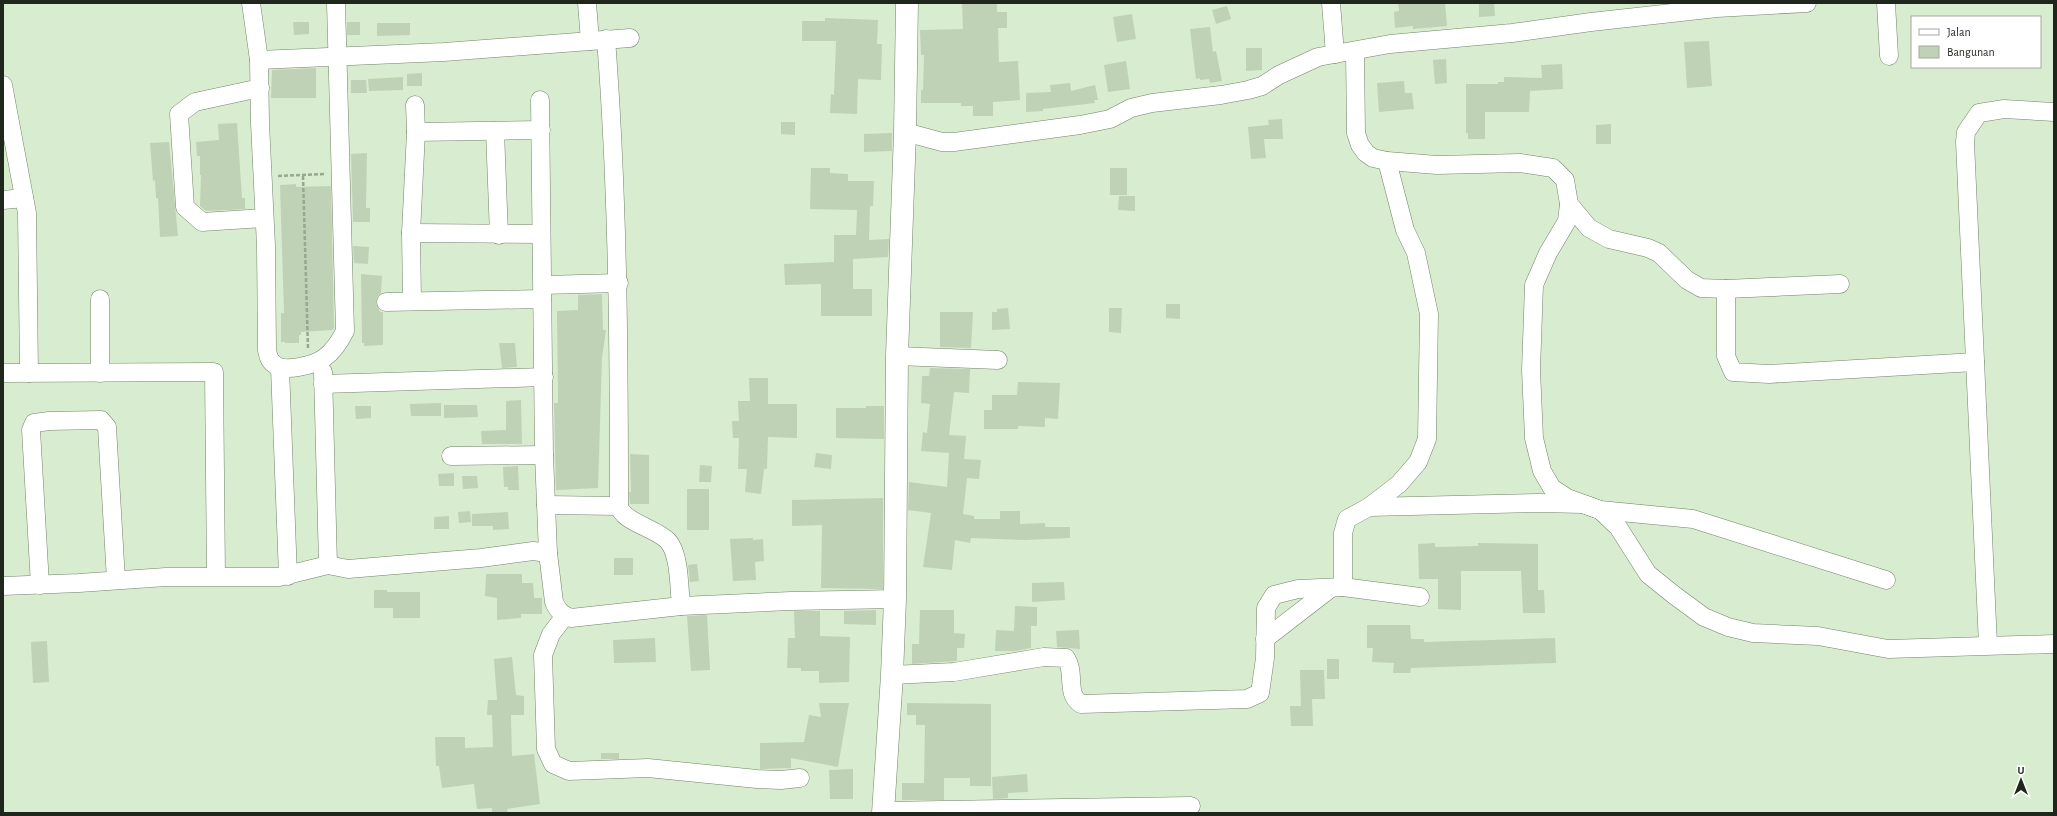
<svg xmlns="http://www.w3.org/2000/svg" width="2057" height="816" font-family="'Alegreya Sans',sans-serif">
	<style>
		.building { fill: #bfd2b6 }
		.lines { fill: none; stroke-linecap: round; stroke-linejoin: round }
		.street-casing { stroke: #728469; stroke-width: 19 }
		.secondary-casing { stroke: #728469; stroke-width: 23 }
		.path { stroke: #97a790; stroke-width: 2.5; stroke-dasharray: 4 2; stroke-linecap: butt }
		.street { stroke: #fff; stroke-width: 18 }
		.secondary { stroke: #fff; stroke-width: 22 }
	</style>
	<rect width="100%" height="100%" fill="#d8eccf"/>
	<g class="building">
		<polygon points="962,3 997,3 997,12 1007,12 1007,28 998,28 999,62 1018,61 1020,100 993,102 993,116 973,116 973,106 961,106 961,103 921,103 921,90 923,90 924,55 921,55 920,30 963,29"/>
		<polygon points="1398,3 1445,3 1447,26 1413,29 1413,26 1395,28 1394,12 1399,11"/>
		<polygon points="1479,3 1494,3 1495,16 1479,17"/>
		<polygon points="1227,6 1231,19 1216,24 1212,10"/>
		<polygon points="1132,14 1136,39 1117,42 1113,17"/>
		<polygon points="825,18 878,20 877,44 882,44 881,80 858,79 857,114 830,113 831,94 834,95 836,41 802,41 802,21 825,21"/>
		<polygon points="293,22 309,22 309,34 294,35"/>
		<rect x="347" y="22" width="13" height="13"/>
		<polygon points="377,23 410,23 410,35 377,36"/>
		<polygon points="1210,27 1213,52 1216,51 1222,81 1210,83 1209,79 1200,80 1200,78 1196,79 1190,29"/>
		<polygon points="1709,41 1712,86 1687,88 1684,42"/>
		<polygon points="1246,48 1262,48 1262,70 1246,71"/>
		<polygon points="1446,59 1447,83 1435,84 1433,60"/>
		<polygon points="1126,61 1130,89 1108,92 1104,65"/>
		<polygon points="1562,64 1563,89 1530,91 1529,112 1485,112 1485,139 1468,139 1468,133 1466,133 1466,84 1498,84 1498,82 1504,82 1504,77 1542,78 1541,65"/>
		<polygon points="316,68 316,98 271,98 272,70"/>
		<polygon points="422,73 422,86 407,86 407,74"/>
		<polygon points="403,77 403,90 369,91 368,79"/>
		<polygon points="351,80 366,80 367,93 351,93"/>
		<polygon points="1404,81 1405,93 1412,93 1414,109 1379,112 1377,83"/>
		<polygon points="1070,83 1071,91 1095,85 1098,100 1094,100 1095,103 1043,109 1043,111 1026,112 1026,93 1051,92 1050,85"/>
		<polygon points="1282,119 1283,139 1264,139 1266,158 1251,159 1248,127 1269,125 1268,120"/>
		<polygon points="781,122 795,122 795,135 781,134"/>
		<polygon points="237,123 242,198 245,198 245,209 206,211 200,206 201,175 200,175 200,156 197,156 196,142 219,140 218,124"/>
		<polygon points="1611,124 1611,144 1596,144 1596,125"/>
		<polygon points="892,133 892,151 864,152 864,134"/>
		<polygon points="169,142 178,236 160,237 158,198 156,198 155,180 153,181 150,143"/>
		<polygon points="367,153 366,208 370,208 370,222 353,222 351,154"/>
		<polygon points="811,168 830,168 830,173 848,174 848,181 874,181 873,206 870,206 869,240 889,239 888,257 853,259 853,289 872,289 872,316 821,316 821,284 785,285 784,264 834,262 834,235 856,235 857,210 810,209"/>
		<rect x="1110" y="168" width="17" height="27"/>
		<polygon points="296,184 296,187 331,186 334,328 332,330 301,332 301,335 299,335 299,343 285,343 285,342 281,342 281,313 284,313 280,185"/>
		<polygon points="1119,196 1135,196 1135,211 1118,210"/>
		<polygon points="353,246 369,247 368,264 354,263"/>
		<polygon points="361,274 382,276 381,293 377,297 376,303 380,312 383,312 383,345 364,346 364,343 362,343"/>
		<polygon points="602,294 603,330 606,330 602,358 598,488 556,490 554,403 558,403 557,311 578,310 578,295"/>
		<polygon points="1166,304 1180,304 1180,319 1166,318"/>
		<polygon points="1008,308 1010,329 992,330 992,312 997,312 997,309"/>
		<polygon points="1109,308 1122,308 1121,333 1109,332"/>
		<polygon points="940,312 973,312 971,348 940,347"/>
		<polygon points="499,343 515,343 517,367 502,368"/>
		<polygon points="930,368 970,369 969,393 954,392 949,435 966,436 964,459 981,460 979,479 967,478 963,514 974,516 974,519 1000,519 1000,511 1020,511 1020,524 1045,523 1045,527 1070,527 1070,538 1025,540 971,538 970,543 955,540 952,570 923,567 931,513 908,510 909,482 947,487 949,453 921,451 923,432 927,433 930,404 921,403 922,376 929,376"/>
		<polygon points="749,378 768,378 768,404 797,404 797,438 768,437 767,469 764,469 761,494 745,492 747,469 738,469 739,438 733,438 732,421 739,421 738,401 750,401"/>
		<polygon points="1018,382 1060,383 1058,419 1045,418 1045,427 1018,426 1018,429 984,429 984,410 992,410 992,395 1017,395"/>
		<polygon points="521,400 522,444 482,444 481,431 506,430 506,401"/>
		<polygon points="441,403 441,416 411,416 410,404"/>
		<polygon points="444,405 477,405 478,417 444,418"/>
		<polygon points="355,406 371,406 371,418 356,419"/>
		<polygon points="866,406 884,406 884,439 836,438 836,408 866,408"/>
		<polygon points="816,453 832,455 831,469 814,467"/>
		<polygon points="630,454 649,455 649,504 630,504 629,492 631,492"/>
		<polygon points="700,465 712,466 711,482 699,482"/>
		<polygon points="518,466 519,490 508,490 508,487 504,487 503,467"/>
		<polygon points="454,473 454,486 439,486 438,474"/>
		<polygon points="462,476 477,476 478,488 463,489"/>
		<rect x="687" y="489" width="22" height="41"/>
		<polygon points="883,498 883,589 821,588 822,525 792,526 792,500"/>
		<polygon points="470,511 471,522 459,523 458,512"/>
		<polygon points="508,512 509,529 493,530 493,526 472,526 472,514"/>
		<polygon points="449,516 449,529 434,529 434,517"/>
		<polygon points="753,538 753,540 763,539 764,561 755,562 756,580 733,581 730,539"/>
		<polygon points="1435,543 1435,547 1478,546 1478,543 1538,544 1538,590 1544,590 1545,613 1523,613 1521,571 1461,571 1461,610 1438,609 1438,579 1419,579 1418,544"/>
		<rect x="614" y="558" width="19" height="17"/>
		<polygon points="697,564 699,581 690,582 688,565"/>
		<polygon points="486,574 522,574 522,583 533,583 534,598 542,598 542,614 521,614 521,618 497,620 497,598 485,596"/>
		<polygon points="1064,582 1065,600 1032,602 1032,583"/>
		<polygon points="374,590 387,590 387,592 420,592 420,618 393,618 393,608 374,608"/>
		<polygon points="1015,606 1037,607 1037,626 1031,626 1031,648 1015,651 995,651 996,630 1014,631"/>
		<polygon points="876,610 876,625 844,624 844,611"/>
		<polygon points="920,610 954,610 954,633 965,634 964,648 957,648 957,661 912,664 912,644 919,644"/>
		<polygon points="794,611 820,611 820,636 850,637 849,682 819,683 819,671 801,671 801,668 787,668 788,638 795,638"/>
		<polygon points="707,615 710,670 691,671 687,616"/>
		<polygon points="1367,625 1410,625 1411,639 1424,639 1424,642 1555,638 1556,663 1411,668 1410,673 1393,673 1394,663 1372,662 1373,648 1367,648"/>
		<polygon points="1079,630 1080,649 1057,647 1056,631"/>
		<polygon points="655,638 656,662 614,663 613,640"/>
		<polygon points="47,641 49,682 33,683 31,642"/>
		<polygon points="512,657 516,695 524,696 524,715 511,715 512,756 534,754 540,804 507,809 508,813 492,813 492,808 477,809 474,784 442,788 439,766 436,766 435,737 465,737 465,748 493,747 492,715 487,715 488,700 497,700 494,659"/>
		<rect x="1327" y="659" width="12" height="20"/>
		<polygon points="1300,670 1324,670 1325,699 1312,699 1313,726 1291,726 1290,706 1301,706"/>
		<polygon points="819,703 849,703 838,767 791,758 791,768 760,769 760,743 804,742 809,715 821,717"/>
		<polygon points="907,703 991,704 991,786 970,786 970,778 944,778 944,800 902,800 902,783 924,783 925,725 916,725 916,715 907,715"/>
		<rect x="601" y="753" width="18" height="6"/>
		<polygon points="853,769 853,799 830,799 829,770"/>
		<polygon points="1027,774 1028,792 1008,793 1008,798 993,799 992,777"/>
	</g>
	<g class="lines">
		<defs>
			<g id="street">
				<path d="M251 3 259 60 260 123 266 246 267 350C268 355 269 361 274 364 284 373 314 365 324 358 334 351 340 341 345 331L336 3"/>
				<polyline points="587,3 590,41"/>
				<polyline points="1331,3 1335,54"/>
				<polyline points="1886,3 1889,56"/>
				<path d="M606 39C618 195 619 350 619 506 622 522 656 528 668 541 680 554 679 589 681 606"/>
				<polyline points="1355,52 1356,133 1360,145 1366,153 1373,158 1387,161 1437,165 1520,163 1553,168 1565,180 1569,204 1567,221 1548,253 1534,285 1531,370 1534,438 1542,471 1552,488 1567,498 1600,510 1693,519 1886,580"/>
				<polyline points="259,60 444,52 630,38"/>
				<polyline points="3,85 27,213 29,373"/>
				<polyline points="260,88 195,102 179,114 185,207 202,222 264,218"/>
				<path d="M540 100 544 455 548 553 554 602C558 611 562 615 571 618L681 606 791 601 895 599"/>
				<polyline points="495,131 499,235"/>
				<polyline points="416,132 541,130"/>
				<polyline points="905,132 942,142 954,142 1080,125 1110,119 1131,108 1152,103 1221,95 1248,90 1262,86 1279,75 1318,57 1390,44 1512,33 1591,22 1717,8 1807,3"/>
				<polyline points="3,200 24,198"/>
				<polyline points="1569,204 1589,228 1609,239 1648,248 1659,253 1687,280 1701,288 1726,289 1840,284"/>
				<polyline points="411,233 416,132 415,105"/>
				<polyline points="543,285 619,283"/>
				<polyline points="1726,289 1726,356 1733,372 1769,374 1975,362"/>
				<polyline points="100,299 100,373"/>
				<polyline points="412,300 411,233 541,234"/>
				<polyline points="386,302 542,299"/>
				<polyline points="897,356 998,360"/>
				<polyline points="280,368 288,576"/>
				<polyline points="323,372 328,565"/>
				<polyline points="3,373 214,372 216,576"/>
				<polyline points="323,384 544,377"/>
				<polyline points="451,456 544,455"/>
				<polyline points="546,505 619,506"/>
				<polyline points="1369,507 1399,484 1418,462 1427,439 1429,314 1416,253 1405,230 1387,161"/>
				<polyline points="40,585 31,430 34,423 49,421 101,420 107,427 116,580"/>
				<polyline points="3,586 79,583 166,577 279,577 328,565 348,569 481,558 533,551 548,553"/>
				<polyline points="1343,587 1420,597"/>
				<polyline points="565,616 551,634 543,655 546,749 553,764 569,771 648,768 757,779 781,780 800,778"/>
				<polyline points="1265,639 1331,588"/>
				<polyline points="1988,645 1965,142 1966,132 1979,113 2004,109 2054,112"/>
				<path d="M892 675 954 672 1044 657 1066 658C1076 673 1065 694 1081 704L1247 699 1260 693 1265 658 1266 608 1274 595 1298 589 1343 587V533L1347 519 1369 507 1539 503 1583 504 1600 510 1618 527 1648 574 1674 595 1704 617 1728 627 1753 633 1818 636 1888 649 2054 644"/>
				<polyline points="883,811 1191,806"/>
			</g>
			<polyline id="secondary" points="883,813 892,675 895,599 897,356 905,132 907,3"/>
		</defs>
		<use href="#street" class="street-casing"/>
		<use href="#secondary" class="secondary-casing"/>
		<g class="path">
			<polyline points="278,176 325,174"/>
			<polyline points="303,176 308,349"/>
		</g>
		<use href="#street" class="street"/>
		<use href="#secondary" class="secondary"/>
	</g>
	<rect width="2057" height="816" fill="none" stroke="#1f261b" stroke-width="8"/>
	<rect x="1911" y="16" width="130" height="52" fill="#ffffff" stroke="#a5a8a4"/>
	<rect x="1919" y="29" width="20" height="6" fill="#ffffff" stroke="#a5a8a4"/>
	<text x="1947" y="36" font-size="12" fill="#1f261b">Jalan</text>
	<rect x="1919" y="46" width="20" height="12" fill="#bfd2b6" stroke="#a5a8a4"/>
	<text x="1947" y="56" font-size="12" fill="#1f261b">Bangunan</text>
	<g transform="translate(2021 780)" stroke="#ffffff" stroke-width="3" paint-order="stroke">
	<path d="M0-3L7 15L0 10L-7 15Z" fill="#1f261b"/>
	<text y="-6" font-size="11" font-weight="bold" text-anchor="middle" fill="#1f261b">U</text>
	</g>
</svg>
